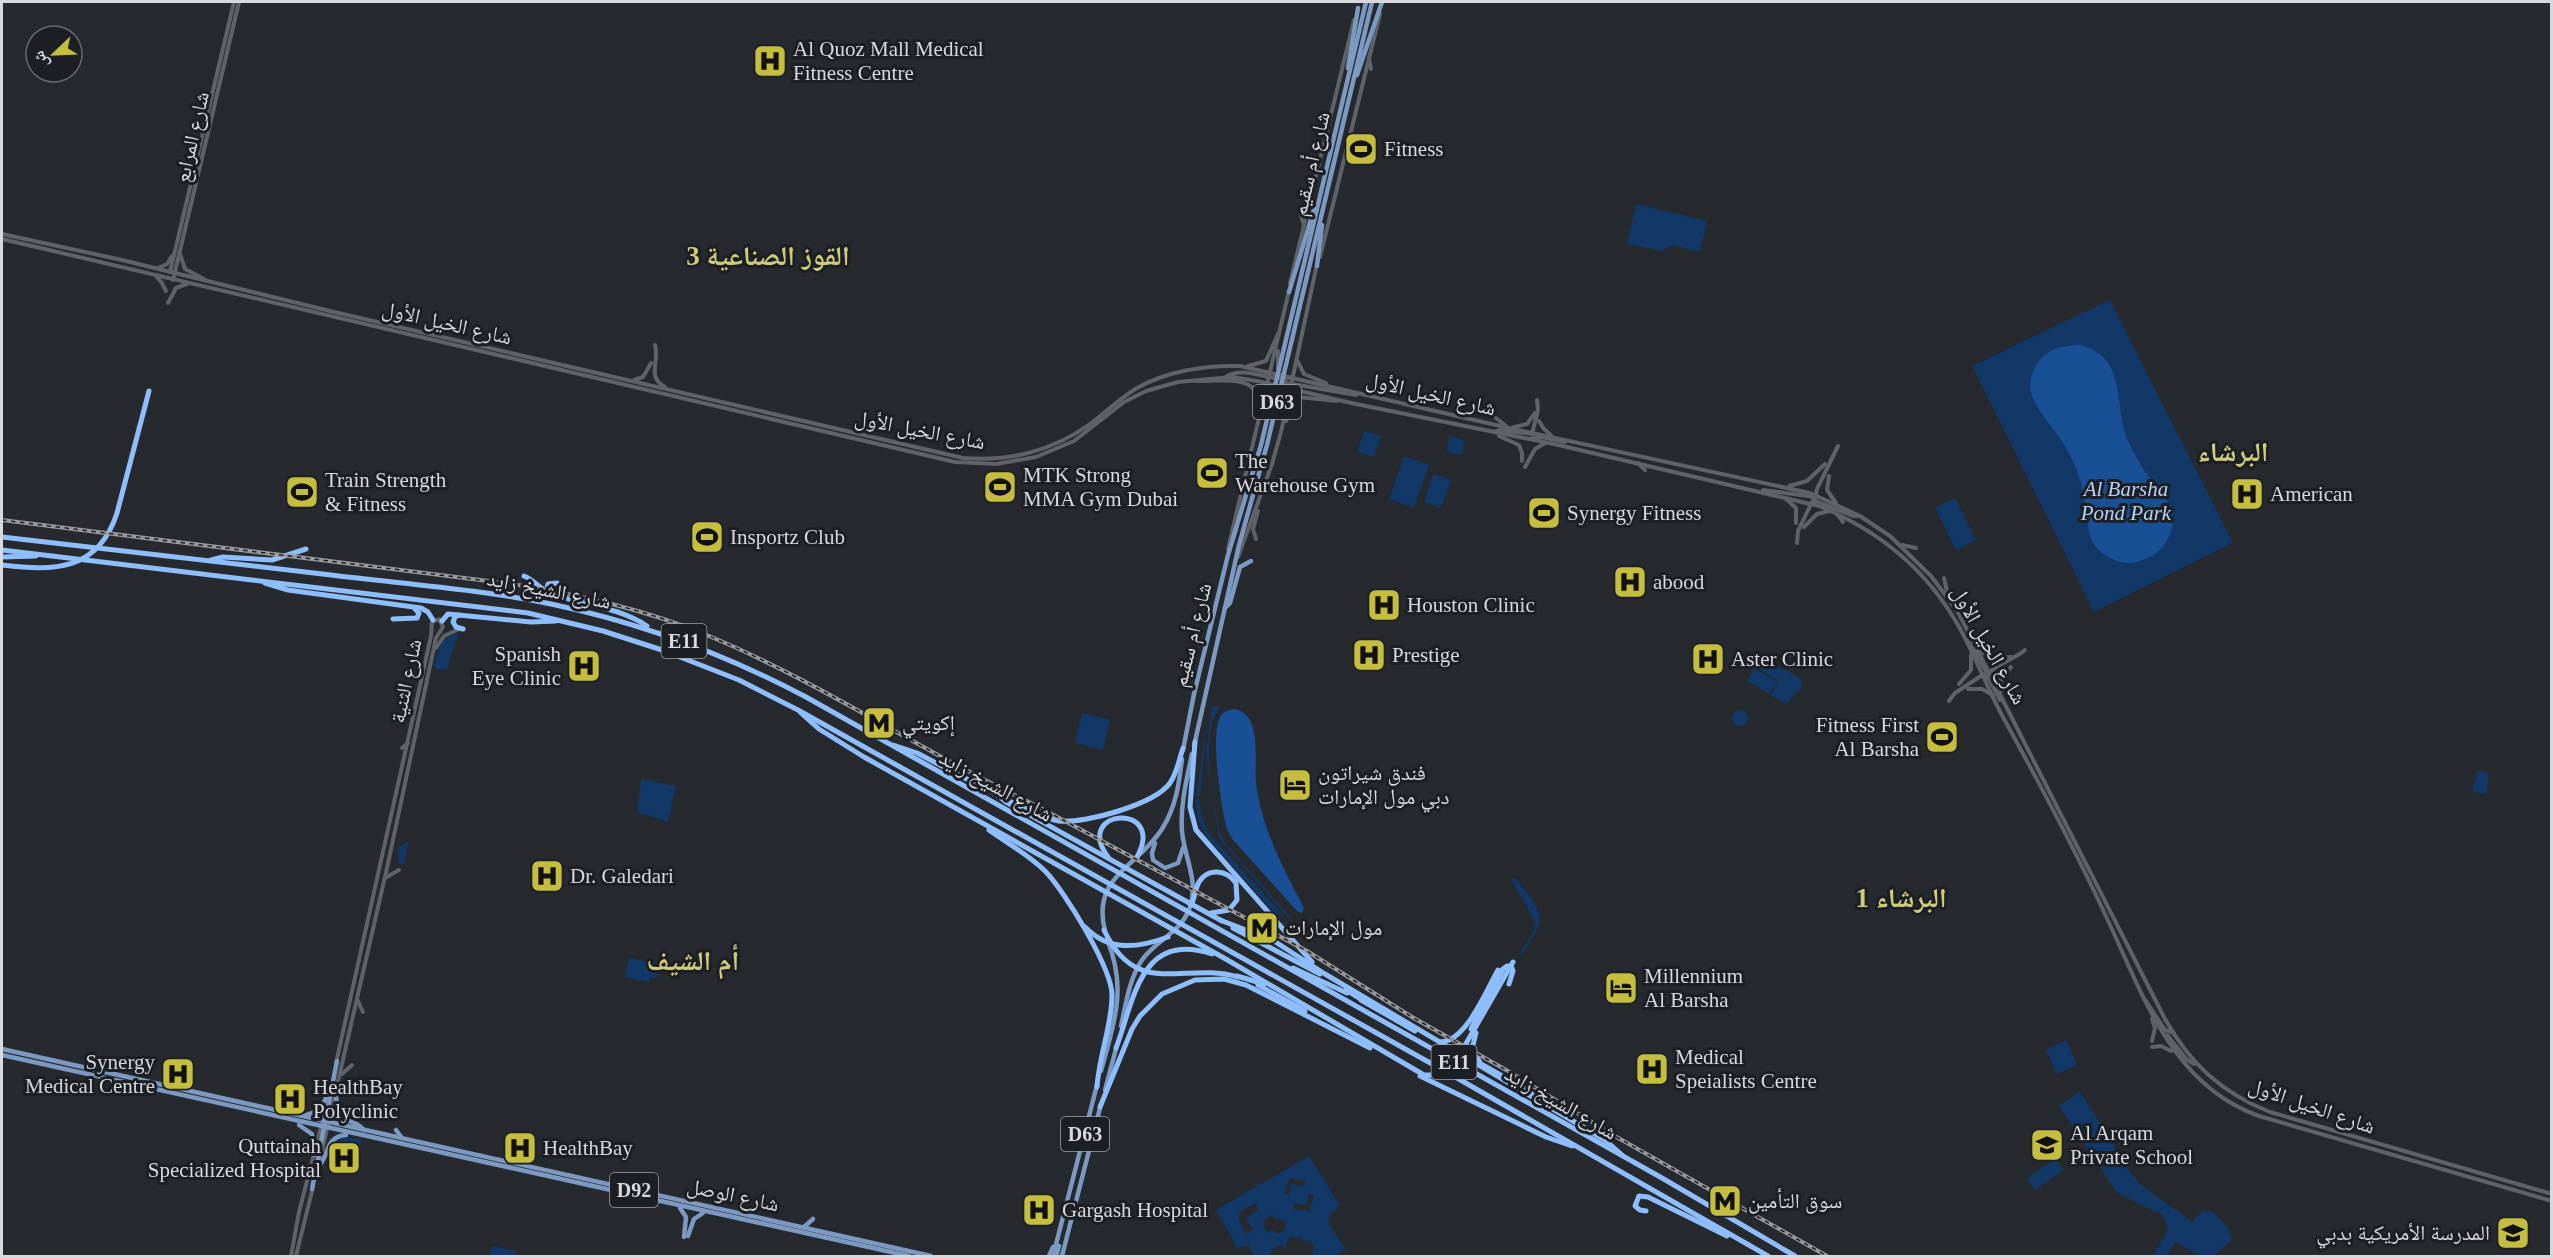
<svg xmlns="http://www.w3.org/2000/svg" width="2553" height="1258" font-family="'Times New Roman','Noto Naskh Arabic',serif">
	<style>
		.green { fill: #123867; fill-rule: evenodd }
		.water { fill: #195095 }
		.lines { fill: none; stroke-linecap: round; stroke-linejoin: round }
		.secondary { stroke: #5f6267; stroke-width: 4 }
		.primary { stroke: #7c99c1; stroke-width: 4.5 }
		.motorway { stroke: #8fbefd; stroke-width: 5 }
		.rail-casing { stroke: #989a9e; stroke-width: 4 }
		.rail { stroke: #1c2024; stroke-width: 1.5; stroke-dasharray: 4.5; stroke-linecap: butt }
		.labels { text-anchor: middle; dominant-baseline: central; stroke-width: 6; stroke-linejoin: round; paint-order: stroke }
		.shield { fill: #1c2024; stroke: #9fa2a5; stroke-width: 1.5 }
		.shield-label { font-size: 20px; font-weight: bold; fill: #d7d9dc }
		.poi-label { font-size: 21px; fill: #d7d9dc; stroke: #1c2024; text-anchor: start }
		.street-label { font-size: 21px; fill: #d7d9dc; stroke: #1c2024 }
		.park-label { font-size: 21px; font-style: italic; fill: #b5d1f8; stroke: #1c2024 }
		.district-label { font-size: 27px; font-weight: bold; fill: #cecb7c; stroke: #1c2024 }
	</style>
	<rect width="100%" height="100%" fill="#26292e"/>
	<g class="green">
		<polygon points="1636,204 1707,221 1700,252 1672,245 1662,251 1627,244"/>
		<polygon points="2110,300 2233,543 2094,612 1972,366"/>
		<polygon points="1364,431 1381,436 1374,457 1357,452"/>
		<polygon points="1450,436 1465,440 1461,455 1446,451"/>
		<polygon points="1404,456 1429,465 1414,508 1389,499"/>
		<polygon points="1433,474 1451,480 1441,508 1424,502"/>
		<polygon points="1955,498 1976,540 1956,550 1935,508"/>
		<polygon points="455,633 458,633 447,669 436,669 434,665 442,641"/>
		<polygon points="1753,654 1795,675 1802,681 1802,686 1786,704 1771,695 1778,680 1747,662"/>
		<polygon points="1754,668 1777,681 1770,694 1747,681"/>
		<path d="M1212 706 1221 707C1198 728 1214 805 1220 833L1226 844 1291 918 1290 920 1219 838 1206 752Z"/>
		<circle cx="1740" cy="718" r="8"/>
		<polygon points="1082,713 1110,720 1103,750 1075,743"/>
		<polygon points="1207,722 1200,796 1196,796"/>
		<polygon points="2478,770 2489,774 2487,792 2484,794 2472,791"/>
		<polygon points="641,779 676,786 668,822 637,812"/>
		<polygon points="1196,799 1199,799 1201,815 1208,832 1281,913 1277,916 1205,835 1197,817"/>
		<polygon points="408,841 404,865 399,863 398,848"/>
		<path d="M1511 879H1517C1543 916 1549 914 1522 955L1520 954 1534 930 1535 921Z"/>
		<polygon points="629,958 660,964 657,978 650,977 649,982 625,977"/>
		<polygon points="2066,1040 2077,1065 2057,1074 2046,1050"/>
		<path d="M2080 1091 2128 1169 2139 1183 2192 1222 2202 1210 2207 1213 2209 1210C2219 1217 2230 1227 2232 1239L2214 1256H2201L2175 1242 2167 1256H2153L2168 1230 2163 1215 2117 1193 2059 1106Z"/>
		<polygon points="345,1137 361,1140 359,1153 330,1147"/>
		<path d="M1309 1156 1340 1206 1329 1215 1328 1223 1346 1249 1334 1256H1313L1311 1253 1314 1252 1313 1248 1315 1247 1309 1240 1305 1243 1302 1238 1291 1237 1287 1240 1288 1242 1285 1244 1287 1248 1285 1250 1282 1245 1277 1246 1268 1256H1255L1248 1245 1238 1249 1216 1210ZM1290 1178 1306 1181 1304 1186 1291 1184 1289 1195 1284 1193ZM1309 1194 1314 1196 1309 1211 1293 1209 1294 1203 1307 1205ZM1255 1203 1259 1210 1246 1218 1253 1230 1246 1234 1238 1219 1240 1212ZM1272 1215 1275 1219 1283 1220 1286 1225 1285 1230 1279 1234 1272 1230 1267 1233 1263 1225 1265 1219Z"/>
		<polygon points="2056,1159 2063,1170 2035,1190 2027,1178"/>
		<polygon points="492,1246 516,1251 515,1256 489,1256"/>
	</g>
	<g class="water">
		<path d="M2080 345C2129 357 2112 406 2129 443 2135 455 2142 468 2150 478 2166 498 2182 516 2166 542 2159 554 2146 560 2132 563 2120 564 2104 557 2096 547 2087 536 2088 522 2086 508 2084 494 2081 481 2076 468 2071 456 2064 443 2056 433 2041 412 2019 391 2037 364 2047 348 2062 346 2080 345Z"/>
		<path d="M1234 709C1263 713 1254 762 1256 783 1262 830 1283 867 1304 908L1302 913 1297 911 1233 840 1227 830C1222 809 1208 730 1222 714 1225 711 1230 710 1234 709Z"/>
	</g>
	<g class="lines">
		<g class="secondary">
			<polyline points="1369,58 1371,69"/>
			<polyline points="1301,215 1304,226"/>
			<path d="M2 234 122 260 330 311 963 458C1008 462 1053 451 1090 424 1106 412 1120 398 1137 388 1167 371 1206 365 1240 366L1509 428 1810 493 1860 516 1890 536 1931 576 1958 612 2165 1019C2190 1064 2222 1093 2270 1112L2552 1194"/>
			<path d="M2 239 955 462 996 464 1036 457 1074 441 1124 402 1146 391 1178 382 1232 377 1257 381 1356 404 1554 444 1819 506C1878 530 1926 569 1958 625 1975 655 1987 688 2004 719 2041 786 2078 855 2110 925 2145 1000 2174 1086 2259 1116L2552 1201"/>
			<polyline points="180,254 185,269 204,279"/>
			<polyline points="1320,257 1380,14"/>
			<polyline points="158,268 167,264 172,256"/>
			<polyline points="170,272 234,2"/>
			<polyline points="156,276 162,283 166,291"/>
			<polyline points="173,280 239,2"/>
			<polyline points="1290,283 1354,20"/>
			<polyline points="168,303 176,288 187,284"/>
			<path d="M655 345C660 361 646 377 665 387"/>
			<polyline points="1298,362 1304,374 1326,383"/>
			<polyline points="1248,366 1266,361 1278,334"/>
			<polyline points="1278,368 1278,351"/>
			<path d="M1227 376C1247 365 1272 384 1293 377"/>
			<polyline points="634,380 643,377 651,363"/>
			<path d="M1196 381C1221 382 1256 372 1261 405"/>
			<polyline points="1281,382 1356,395"/>
			<polyline points="1283,415 1286,387"/>
			<polyline points="1496,418 1506,426"/>
			<polyline points="1286,421 1292,403 1298,397 1337,401"/>
			<polyline points="1539,421 1544,429 1551,435"/>
			<polyline points="1514,427 1527,424 1535,413"/>
			<polyline points="1494,432 1500,430 1533,434"/>
			<polyline points="1532,434 1538,410 1537,400"/>
			<polyline points="1499,436 1519,445 1522,453 1522,461"/>
			<polyline points="1529,439 1542,437 1565,442"/>
			<polyline points="1638,463 1645,470"/>
			<polyline points="1525,467 1535,449 1545,443"/>
			<polyline points="1829,476 1827,490 1836,503"/>
			<polyline points="1789,486 1807,481 1825,464"/>
			<polyline points="1763,490 1815,497"/>
			<polyline points="1786,499 1796,508 1796,523"/>
			<polyline points="1813,500 1853,516 1859,516"/>
			<polyline points="1814,505 1817,489 1838,446"/>
			<polyline points="1837,514 1843,522"/>
			<polyline points="1804,527 1817,514 1830,511"/>
			<polyline points="1256,539 1253,529 1258,511"/>
			<polyline points="1797,543 1798,531 1812,502"/>
			<polyline points="1902,545 1916,548"/>
			<polyline points="1228,549 1289,291"/>
			<polyline points="1238,557 1272,464 1281,432 1317,264"/>
			<polyline points="1944,578 1948,596"/>
			<polyline points="1967,640 1988,674"/>
			<polyline points="436,648 444,636 459,629"/>
			<polyline points="1981,651 1991,658 2011,657"/>
			<polyline points="1987,675 2000,700"/>
			<path d="M1985 679C1991 665 2014 660 2025 650"/>
			<polyline points="1959,684 1971,670 1971,655"/>
			<polyline points="1968,689 1982,689 1993,695"/>
			<polyline points="2001,691 2001,679 2011,667"/>
			<polyline points="1949,701 1955,693 1984,674"/>
			<polyline points="402,748 408,743"/>
			<polyline points="385,878 399,870"/>
			<polyline points="357,999 363,1012"/>
			<polyline points="2146,1001 2165,1030 2174,1033"/>
			<polyline points="2164,1035 2168,1036 2186,1059 2194,1064"/>
			<polyline points="2152,1041 2155,1028 2152,1019"/>
			<polyline points="2152,1047 2161,1046 2171,1051"/>
			<polyline points="342,1074 352,1065"/>
			<polyline points="316,1177 387,868 436,638 443,627 439,619 432,622 431,636 336,1063"/>
			<polyline points="291,1256 299,1212 326,1108"/>
			<polyline points="296,1256 313,1187"/>
		</g>
		<g class="primary">
			<polyline points="1348,68 1358,8"/>
			<polyline points="1357,75 1382,2"/>
			<polyline points="1317,266 1322,225"/>
			<polyline points="1289,292 1315,206"/>
			<polyline points="1225,608 1230,603 1240,567 1251,561"/>
			<polyline points="1194,746 1239,545 1267,445 1372,2"/>
			<polyline points="1183,750 1194,694 1228,555 1261,445 1366,2"/>
			<polyline points="1155,843 1152,853 1153,860 1165,868 1178,863 1183,848"/>
			<path d="M1105 931C1091 876 1138 867 1162 829 1176 807 1179 784 1182 759"/>
			<path d="M1121 1026C1126 1004 1129 979 1142 960 1156 940 1182 932 1190 907 1199 880 1184 857 1182 831 1180 805 1187 778 1192 754"/>
			<polyline points="2,1049 931,1256"/>
			<polyline points="2,1055 909,1256"/>
			<path d="M1101 1071C1114 1024 1127 989 1108 942"/>
			<polyline points="1105,1090 1117,1045"/>
			<path d="M336 1097C340 1130 349 1114 364 1130"/>
			<polyline points="306,1115 320,1110 329,1092"/>
			<polyline points="299,1125 312,1134 314,1155"/>
			<polyline points="396,1130 402,1138"/>
			<path d="M319 1166C330 1153 325 1137 346 1135"/>
			<polyline points="312,1189 337,1061"/>
			<polyline points="680,1208 686,1217 684,1237"/>
			<polyline points="804,1227 813,1219"/>
			<polyline points="688,1236 694,1219 703,1213"/>
			<polyline points="1049,1256 1053,1247"/>
			<polyline points="1053,1256 1097,1085"/>
			<polyline points="1056,1256 1059,1246"/>
			<polyline points="1062,1256 1101,1104"/>
		</g>
		<g class="motorway">
			<path d="M2 537C111 549 221 562 331 575 404 584 479 589 551 604 641 623 725 654 806 697L1662 1178 1795 1256"/>
			<polyline points="2,550 528,613 603,631 662,650 739,680 798,710 1450,1074 1768,1256"/>
			<polyline points="2,557 36,556"/>
			<polyline points="211,560 223,557 272,560 306,549"/>
			<path d="M2 565C53 571 98 572 117 513L149 391"/>
			<path d="M524 576C535 580 541 591 552 594 583 605 618 607 647 626"/>
			<polyline points="265,583 288,590 421,608 428,612 433,620"/>
			<polyline points="546,592 548,584 557,583"/>
			<polyline points="459,615 455,617 453,622 456,627 463,629"/>
			<polyline points="393,619 417,618 419,613 415,609"/>
			<polyline points="442,621 448,614 531,622 556,621"/>
			<polyline points="801,713 819,729 864,757 1224,958 1424,1075 1439,1075 1452,1068 1513,962"/>
			<polyline points="1195,742 1190,807 1196,830 1312,962"/>
			<polyline points="893,745 917,753 1001,797"/>
			<polyline points="998,795 1006,802 1222,921"/>
			<path d="M1012 802C1027 809 1043 818 1059 821 1085 824 1155 804 1170 783 1177 773 1179 760 1183 748"/>
			<path d="M989 830C1007 843 1029 855 1045 871 1064 890 1113 970 1112 996 1112 1024 1099 1056 1097 1087"/>
			<path d="M1108 857C1072 808 1167 802 1137 857"/>
			<path d="M1191 905C1195 898 1195 889 1199 882 1208 867 1227 870 1236 883L1237 900 1229 910 1211 913"/>
			<polyline points="1220,920 1274,941 1325,974 1605,1140 1622,1155"/>
			<path d="M1085 927C1109 952 1138 948 1168 937"/>
			<polyline points="1233,928 1320,974"/>
			<path d="M1104 930C1137 1000 1183 961 1238 977"/>
			<polyline points="1293,968 1347,993"/>
			<polyline points="1237,976 1264,984"/>
			<polyline points="1258,985 1305,1011"/>
			<polyline points="1346,990 1362,1000"/>
			<polyline points="1361,1000 1415,1031"/>
			<polyline points="1471,1029 1503,969 1507,966 1511,966 1513,971 1509,984"/>
			<polyline points="1476,1033 1472,1049 1481,1064 1529,1091 1535,1098"/>
			<path d="M1440 1042C1466 1042 1486 991 1498 970"/>
			<path d="M1116 1048C1134 1001 1140 930 1212 954"/>
			<polyline points="1420,1076 1546,1137 1572,1146"/>
			<polyline points="1100,1107 1132,1029 1140,1016 1162,994 1195,980 1224,979 1246,985 1370,1048"/>
			<polyline points="1646,1211 1640,1210 1635,1206 1639,1196 1648,1197 1727,1236"/>
		</g>
		<defs>
			<path id="rail" d="M2 520 512 584C579 595 645 609 709 636 822 683 924 753 1035 805L1307 951 1412 1017 1508 1071 1613 1135 1827 1256"/>
		</defs>
		<use href="#rail" class="rail-casing"/>
		<use href="#rail" class="rail"/>
	</g>
	<defs>
		<symbol id="hospital-square" viewBox="-11 -11 22 22"><rect x="-9" y="-9" width="18" height="18" rx="4" fill="#c4bd3e" stroke="#1c2024"/><path d="M-5-5h3v3.5h4V-5h3V5h-3V1.5h-4V5h-3Z" fill="#111"/></symbol>
		<symbol id="stadium-square" viewBox="-11 -11 22 22"><rect x="-9" y="-9" width="18" height="18" rx="4" fill="#c4bd3e" stroke="#1c2024"/><path d="M0-5a6.5 5 0 1 0 0 10a6.5 5 0 1 0 0-10ZM-3.5-1.8h7v3.6h-7Z" fill="#111"/></symbol>
		<symbol id="metro-square" viewBox="-11 -11 22 22"><rect x="-9" y="-9" width="18" height="18" rx="4" fill="#c4bd3e" stroke="#1c2024"/><path d="M-5.5 5V-5H-3L0 0L3-5H5.5V5H3V-.5L0 4L-3-.5V5Z" fill="#111"/></symbol>
		<symbol id="hotel-square" viewBox="-11 -11 22 22"><rect x="-9" y="-9" width="18" height="18" rx="4" fill="#c4bd3e" stroke="#1c2024"/><path d="M-6-4.5h1.5V1H6V5H4.5V3h-9V5H-6ZM-4 0a1.8 1.8 0 1 1 3.6 0ZM.5 0V-2.5h3Q6-2.5 6 0Z" fill="#111"/></symbol>
		<symbol id="school-square" viewBox="-11 -11 22 22"><rect x="-9" y="-9" width="18" height="18" rx="4" fill="#c4bd3e" stroke="#1c2024"/><path d="M0-5L7-2L0 1L-7-2ZM-4 1L0 2.5L4 1V4Q0 6-4 4Z" fill="#111"/></symbol>
	</defs>
	<g fill-rule="evenodd">
		<use href="#hospital-square" x="751" y="42" width="38" height="38"/>
		<use href="#stadium-square" x="1342" y="130" width="38" height="38"/>
		<use href="#stadium-square" x="1193" y="454" width="38" height="38"/>
		<use href="#stadium-square" x="981" y="468" width="38" height="38"/>
		<use href="#stadium-square" x="283" y="473" width="38" height="38"/>
		<use href="#hospital-square" x="2228" y="475" width="38" height="38"/>
		<use href="#stadium-square" x="1525" y="494" width="38" height="38"/>
		<use href="#stadium-square" x="688" y="518" width="38" height="38"/>
		<use href="#hospital-square" x="1611" y="563" width="38" height="38"/>
		<use href="#hospital-square" x="1365" y="586" width="38" height="38"/>
		<use href="#hospital-square" x="1350" y="636" width="38" height="38"/>
		<use href="#hospital-square" x="1689" y="640" width="38" height="38"/>
		<use href="#hospital-square" x="565" y="647" width="38" height="38"/>
		<use href="#metro-square" x="860" y="704" width="38" height="38"/>
		<use href="#stadium-square" x="1923" y="718" width="38" height="38"/>
		<use href="#hotel-square" x="1276" y="766" width="38" height="38"/>
		<use href="#hospital-square" x="528" y="857" width="38" height="38"/>
		<use href="#metro-square" x="1243" y="909" width="38" height="38"/>
		<use href="#hotel-square" x="1602" y="969" width="38" height="38"/>
		<use href="#hospital-square" x="1633" y="1050" width="38" height="38"/>
		<use href="#hospital-square" x="159" y="1055" width="38" height="38"/>
		<use href="#hospital-square" x="271" y="1080" width="38" height="38"/>
		<use href="#school-square" x="2028" y="1126" width="38" height="38"/>
		<use href="#hospital-square" x="501" y="1129" width="38" height="38"/>
		<use href="#hospital-square" x="325" y="1139" width="38" height="38"/>
		<use href="#metro-square" x="1706" y="1182" width="38" height="38"/>
		<use href="#hospital-square" x="1020" y="1191" width="38" height="38"/>
		<use href="#school-square" x="2494" y="1214" width="38" height="38"/>
	</g>
	<g class="labels">
		<g class="shield">
			<rect x="1253" y="385" width="48" height="34" rx="4.5"/>
			<rect x="661.5" y="624" width="45" height="34" rx="4.5"/>
			<rect x="1431.5" y="1045" width="45" height="34" rx="4.5"/>
			<rect x="1061" y="1117" width="48" height="34" rx="4.5"/>
			<rect x="610" y="1173" width="48" height="34" rx="4.5"/>
		</g>
		<g class="shield-label">
			<text x="1277" y="402">D63</text>
			<text x="684" y="641">E11</text>
			<text x="1454" y="1062">E11</text>
			<text x="1085" y="1134">D63</text>
			<text x="634" y="1190">D92</text>
		</g>
		<g class="poi-label">
			<text x="793" y="49">Al Quoz Mall Medical<tspan x="793" dy="24">Fitness Centre</tspan></text>
			<text x="1384" y="149">Fitness</text>
			<text x="1235" y="461">The<tspan x="1235" dy="24">Warehouse Gym</tspan></text>
			<text x="1023" y="475">MTK Strong<tspan x="1023" dy="24">MMA Gym Dubai</tspan></text>
			<text x="325" y="480">Train Strength<tspan x="325" dy="24">&amp; Fitness</tspan></text>
			<text x="2270" y="494">American</text>
			<text x="1567" y="513">Synergy Fitness</text>
			<text x="730" y="537">Insportz Club</text>
			<text x="1653" y="582">abood</text>
			<text x="1407" y="605">Houston Clinic</text>
			<text x="561" y="654" text-anchor="end">Spanish<tspan x="561" dy="24">Eye Clinic</tspan></text>
			<text x="1392" y="655">Prestige</text>
			<text x="1731" y="659">Aster Clinic</text>
			<text x="902" y="723">إكويتي</text>
			<text x="1919" y="725" text-anchor="end">Fitness First<tspan x="1919" dy="24">Al Barsha</tspan></text>
			<text x="1318" y="773">فندق شيراتون<tspan x="1318" dy="24">دبي مول الإمارات</tspan></text>
			<text x="570" y="876">Dr. Galedari</text>
			<text x="1285" y="928">مول الإمارات</text>
			<text x="1644" y="976">Millennium<tspan x="1644" dy="24">Al Barsha</tspan></text>
			<text x="1675" y="1057">Medical<tspan x="1675" dy="24">Speialists Centre</tspan></text>
			<text x="155" y="1062" text-anchor="end">Synergy<tspan x="155" dy="24">Medical Centre</tspan></text>
			<text x="313" y="1087">HealthBay<tspan x="313" dy="24">Polyclinic</tspan></text>
			<text x="2070" y="1133">Al Arqam<tspan x="2070" dy="24">Private School</tspan></text>
			<text x="321" y="1146" text-anchor="end">Quttainah<tspan x="321" dy="24">Specialized Hospital</tspan></text>
			<text x="543" y="1148">HealthBay</text>
			<text x="1748" y="1201">سوق التأمين</text>
			<text x="1062" y="1210">Gargash Hospital</text>
			<text x="2490" y="1233" text-anchor="end">المدرسة الأمريكية بدبي</text>
		</g>
		<g class="street-label">
			<text transform="translate(192 137) rotate(-77)">شارع المرابع</text>
			<text transform="translate(1311 164) rotate(-77)">شارع أم سقيم</text>
			<text transform="translate(447 323) rotate(13)">شارع الخيل الأول</text>
			<text transform="translate(1431 394) rotate(13)">شارع الخيل الأول</text>
			<text transform="translate(920 430) rotate(11)">شارع الخيل الأول</text>
			<text transform="translate(549 590) rotate(11)">شارع الشيخ زايد</text>
			<text transform="translate(1192 635) rotate(-76)">شارع أم سقيم</text>
			<text transform="translate(1989 645) rotate(61)">شارع الخيل الأول</text>
			<text transform="translate(406 681) rotate(-78)">شارع الثنية</text>
			<text transform="translate(996 786) rotate(29)">شارع الشيخ زايد</text>
			<text transform="translate(1561 1103) rotate(30)">شارع الشيخ زايد</text>
			<text transform="translate(2312 1106) rotate(19)">شارع الخيل الأول</text>
			<text transform="translate(733 1195) rotate(12)">شارع الوصل</text>
		</g>
		<g class="park-label">
			<text x="2126" y="489">Al Barsha<tspan x="2126" dy="24">Pond Park</tspan></text>
		</g>
		<g class="district-label">
			<text x="768" y="256">القوز الصناعية 3</text>
			<text x="2233" y="452">البرشاء</text>
			<text x="1901" y="898">البرشاء 1</text>
			<text x="693" y="961">أم الشيف</text>
		</g>
	</g>
	<rect width="2553" height="1258" fill="none" stroke="#d7d9dc" stroke-width="6"/>
	<g transform="translate(54 54) rotate(247)"><circle r="28" fill="#1c2024" stroke="#676a6e" stroke-width="1.5"/>
	<path d="M0-4.5L10 22L0 15L-10 22Z" fill="#c4bd3e"/>
	<text y="-9" font-size="16" font-weight="bold" text-anchor="middle" fill="#d7d9dc">ش</text>
	</g>
</svg>
